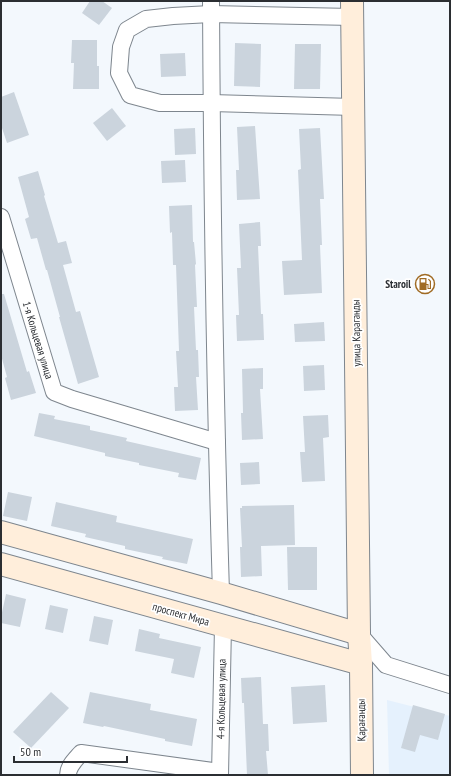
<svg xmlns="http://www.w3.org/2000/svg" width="451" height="776" font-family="'PT Sans Narrow',sans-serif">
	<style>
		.built { fill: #e5f1fd }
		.building { fill: #cbd4dd }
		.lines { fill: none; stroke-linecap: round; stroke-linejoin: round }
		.minor-casing { stroke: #7e868e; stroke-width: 18 }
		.secondary-casing { stroke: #7e868e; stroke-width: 24 }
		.minor { stroke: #fff; stroke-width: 16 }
		.secondary { stroke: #ffeedb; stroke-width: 22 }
		.labels { text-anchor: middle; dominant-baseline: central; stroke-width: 3.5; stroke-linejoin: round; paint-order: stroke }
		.poi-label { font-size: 11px; font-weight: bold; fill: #2b2e32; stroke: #fff; text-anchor: end }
		.street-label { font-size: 11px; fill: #2b2e32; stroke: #fff }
	</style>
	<rect width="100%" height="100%" fill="#f3f8fd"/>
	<polygon class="built" points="387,700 450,716 450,775 389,775"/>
	<g class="building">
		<polygon points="90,1 102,1 112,8 99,25 82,13"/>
		<polygon points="72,40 97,40 97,66 99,66 99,89 73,89 74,63 71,63"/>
		<polygon points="235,43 261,44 260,87 234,86"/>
		<polygon points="295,44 321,44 320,89 294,89"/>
		<polygon points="185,53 186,76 161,77 160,54"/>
		<polygon points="14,92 29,135 7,143 1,125 1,97"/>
		<polygon points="112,108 126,126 107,141 93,123"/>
		<polygon points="255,126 260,199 237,200 236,170 239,170 237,127"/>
		<polygon points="195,128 196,154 175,155 174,129"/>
		<polygon points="320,128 324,199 320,199 322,245 320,245 322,293 284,295 282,261 302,260 298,170 301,169 299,129"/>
		<polygon points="185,160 186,182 162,183 161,161"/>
		<polygon points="38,171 45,195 44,196 58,243 66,241 72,263 63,265 76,312 80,311 99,377 78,384 59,317 60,317 47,270 46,270 37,238 31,239 25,219 29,217 18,177"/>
		<polygon points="192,205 193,242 194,242 196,264 195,265 197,307 194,307 196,350 198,350 199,377 196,377 198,410 175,411 174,387 178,387 176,351 179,351 176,265 173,265 172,232 170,233 169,206"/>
		<polygon points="260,222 261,246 258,246 261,314 263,314 264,340 237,341 236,315 239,315 237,268 241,268 239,224"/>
		<polygon points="1,294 4,294 27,372 29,371 36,393 11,400 5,378 7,377 1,355"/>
		<polygon points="324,322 325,341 295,342 294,324"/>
		<polygon points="324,365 325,390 304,391 303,366"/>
		<polygon points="263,368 263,389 260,389 263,439 242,440 241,413 243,413 242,369"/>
		<polygon points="39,413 55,416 54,419 90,426 90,430 127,438 126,441 201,458 196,480 178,477 179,473 139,465 139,463 105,456 105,453 34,436"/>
		<polygon points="328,415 329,437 323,438 325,481 302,482 300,452 305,452 303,416"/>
		<polygon points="259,462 260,484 241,485 240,463"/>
		<polygon points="8,492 32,497 27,521 3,516"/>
		<polygon points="56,502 117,516 116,522 193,539 187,564 162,559 163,557 125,549 125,546 85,537 86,534 51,526"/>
		<polygon points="294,505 295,545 261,546 262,576 241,577 240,547 242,547 240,508 242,508 242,506"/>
		<polygon points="287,547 317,547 317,590 288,590"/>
		<polygon points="6,594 26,599 20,627 1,623 1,617"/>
		<polygon points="50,605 68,609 63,633 45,629"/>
		<polygon points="94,616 113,620 108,645 89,641"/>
		<polygon points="139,629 160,634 159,638 201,647 194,678 171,673 174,659 135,651"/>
		<polygon points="261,677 263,724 268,724 269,751 266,751 268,775 247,775 244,703 242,703 241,678"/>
		<polygon points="325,685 327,722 293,724 291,687"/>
		<polygon points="51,692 69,708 31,748 13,732"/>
		<polygon points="90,692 151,704 150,710 197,719 192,746 165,741 165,739 104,726 103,727 83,723"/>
		<polygon points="413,705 445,714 438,740 420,735 415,752 401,748"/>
	</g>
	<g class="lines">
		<defs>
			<g id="minor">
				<path d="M211 1C212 198 215 396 221 593"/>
				<polyline points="353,17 211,14 173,16 146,19 127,30 121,47 119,73 130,95 160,103 211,103 354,107"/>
				<polyline points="1,217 54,392 72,399 217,442"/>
				<polyline points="359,634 386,665 450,685"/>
				<path d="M68 775C68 766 75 760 81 753L220 772"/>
				<polyline points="220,775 223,626"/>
			</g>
			<g id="secondary">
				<polyline points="352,1 359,634 361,664 362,775"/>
				<polyline points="1,532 221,593 359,634"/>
				<polyline points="1,564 361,664"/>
			</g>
		</defs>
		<use href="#minor" class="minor-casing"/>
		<use href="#secondary" class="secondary-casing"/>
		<use href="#minor" class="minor"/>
		<use href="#secondary" class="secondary"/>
	</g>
	<defs>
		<symbol id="fuel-ring" viewBox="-11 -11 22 22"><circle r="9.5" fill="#fff" stroke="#a06b24" stroke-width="1.5"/><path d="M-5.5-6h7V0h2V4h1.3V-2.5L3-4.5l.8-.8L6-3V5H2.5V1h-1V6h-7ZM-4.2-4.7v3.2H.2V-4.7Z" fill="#a06b24"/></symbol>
	</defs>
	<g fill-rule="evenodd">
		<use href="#fuel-ring" x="414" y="273" width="22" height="22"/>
	</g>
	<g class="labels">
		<g class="poi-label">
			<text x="411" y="284">Staroil</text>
		</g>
		<g class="street-label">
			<text transform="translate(356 333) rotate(-91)">улица Караганды</text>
			<text transform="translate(38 340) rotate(73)">1-я Кольцевая улица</text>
			<text transform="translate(181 614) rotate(16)">проспект Мира</text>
			<text transform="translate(221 699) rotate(-89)">4-я Кольцевая улица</text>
			<text transform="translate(361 720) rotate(-91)">Қарағанды</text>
		</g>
	</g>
	<rect width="451" height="776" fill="none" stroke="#2b2e32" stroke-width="4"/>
	<path d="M14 756v6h113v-6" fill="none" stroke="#2b2e32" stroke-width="2"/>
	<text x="20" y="756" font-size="12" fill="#2b2e32" stroke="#ffffff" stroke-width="3" paint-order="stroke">50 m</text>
</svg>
